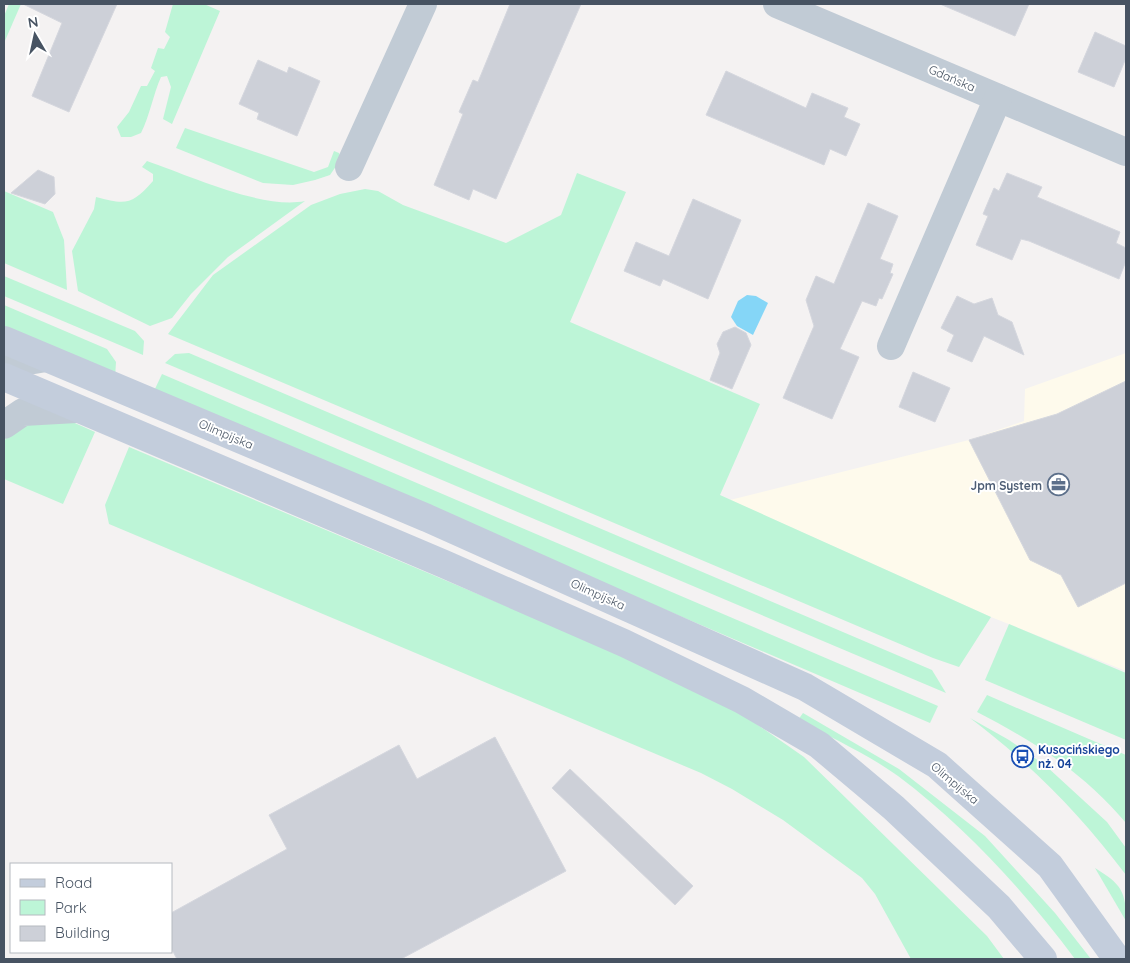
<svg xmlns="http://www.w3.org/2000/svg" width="1130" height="963" font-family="Quicksand,sans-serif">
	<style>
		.commercial { fill: #fefaec }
		.green { fill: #bdf5d7 }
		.water { fill: #85d6f7 }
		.building { fill: #cdd0d8; stroke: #d5d7de }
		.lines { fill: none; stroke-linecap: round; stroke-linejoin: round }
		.street { stroke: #c1cbd5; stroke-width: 28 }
		.secondary { stroke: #c3cddc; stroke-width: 28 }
		.labels { text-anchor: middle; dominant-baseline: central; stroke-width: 4; stroke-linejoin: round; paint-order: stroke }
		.street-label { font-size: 12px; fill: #475362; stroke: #fff }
		.service-label { font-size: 12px; font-weight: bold; fill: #4e5e75; stroke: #fff; text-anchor: end }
		.transit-label { font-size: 12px; font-weight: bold; fill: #164399; stroke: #fff; text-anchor: start }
	</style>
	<rect width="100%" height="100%" fill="#f4f2f2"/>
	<polygon class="commercial" points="1126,353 1126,671 991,617 730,500 969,440 1024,421 1025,389"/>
	<g class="green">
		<polygon points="9,4 21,4 4,43 4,16"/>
		<path d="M173 4H204L220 11 172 124 163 119 171 87 167 76 161 77C153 95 150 115 141 133L131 137H121L117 127 129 112 141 86H147L155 71 151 68 158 48 164 49 170 37 165 32Z"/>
		<polygon points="185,128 314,172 328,167 334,151 339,153 341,159 330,175 315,180 293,185 263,183 176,148"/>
		<path d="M147 161C188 175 263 210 305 201L228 257 191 294 172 318 150 326 78 291 72 251 94 209 96 197C126 205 132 205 153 181V174L142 167Z"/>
		<polygon points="577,173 626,192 570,322 760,404 720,495 991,617 959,667 933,658 168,334 213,275 311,205 340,194 365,189 378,191 403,205 506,243 561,215"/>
		<polygon points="4,191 53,212 64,240 67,290 4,263"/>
		<polygon points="4,276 135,331 144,341 143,355 4,296"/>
		<polygon points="4,305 107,349 116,362 115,379 4,331"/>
		<polygon points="189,353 932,670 946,693 165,363 175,354"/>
		<polygon points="162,374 938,706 930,723 154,391"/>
		<path d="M68 420 95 432 63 504 4 479V441C19 421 46 422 68 420Z"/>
		<polygon points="129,447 639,662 745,716 804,757 987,936 1004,959 911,959 875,894 862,878 783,820 732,789 701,773 109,524 105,505"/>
		<polygon points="1009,624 1126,673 1126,740 985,680"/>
		<path d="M987 695 1126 755V823C1084 773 1035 742 977 712Z"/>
		<path d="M803 713 899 769 985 836 1055 913 1091 959H1075C1024 891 966 827 898 776 869 755 830 737 798 720Z"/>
		<path d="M970 718 1009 740 1046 766 1107 822 1126 848V875C1081 815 1030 763 970 718Z"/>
		<path d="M1095 868C1121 884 1126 891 1126 921Z"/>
	</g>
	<polygon class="water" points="747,295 756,296 768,303 753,335 737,326 731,317 738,301"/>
	<g class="building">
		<polygon points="23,4 117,4 69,112 32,96 62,23"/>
		<polygon points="510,4 581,4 496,199 473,189 469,200 434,185 463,114 459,112 473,80 478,82"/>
		<polygon points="940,4 1029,4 1015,36"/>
		<polygon points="1095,32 1126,46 1126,58 1114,87 1078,72"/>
		<polygon points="258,60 287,73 289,67 320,81 297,136 257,119 259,113 239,104"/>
		<polygon points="726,71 806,108 812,93 848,108 844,117 860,124 846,156 830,149 824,165 706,115"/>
		<polygon points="38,170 54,177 55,194 45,204 11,193"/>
		<polygon points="1007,173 1042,187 1037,197 1120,232 1116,243 1126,248 1126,261 1119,279 1029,241 1021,239 1012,260 976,245 988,216 983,214 994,188 999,191"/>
		<polygon points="693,199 741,220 708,299 663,279 660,286 624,271 636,242 669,256"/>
		<polygon points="868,203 898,216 880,259 893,264 890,273 893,274 882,299 879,298 876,306 862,301 840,349 859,357 832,419 783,398 814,326 806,300 816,276 834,284"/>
		<polygon points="957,296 974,304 992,298 998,315 1012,322 1024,355 984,336 972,362 947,351 954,335 941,328"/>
		<polygon points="735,327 746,333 751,345 732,389 710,380 720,353 717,344 723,332"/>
		<polygon points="913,372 950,388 935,422 899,407"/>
		<polygon points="1126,381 1126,583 1078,607 1061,575 1030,560 969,440 1057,414"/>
		<polygon points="495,737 566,871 401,959 177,959 171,948 171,913 287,849 269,815 399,745 417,779"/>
		<polygon points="570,769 693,886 675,905 552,788"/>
	</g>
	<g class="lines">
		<g class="street">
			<polyline points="777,4 1126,152"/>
			<polyline points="349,167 423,4"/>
			<polyline points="891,346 998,98"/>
			<polyline points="4,365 46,358"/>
			<polyline points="4,425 23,412 76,409"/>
		</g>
		<g class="secondary">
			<polyline points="4,340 427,518 805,687 937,765 1050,866 1117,959"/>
			<polyline points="4,377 444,564 624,643 742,700 819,745 894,808 999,907 1043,959"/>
		</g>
	</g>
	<defs>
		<symbol id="office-ring" viewBox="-11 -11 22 22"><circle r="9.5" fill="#fff" stroke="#5c6f8a" stroke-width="1.5"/><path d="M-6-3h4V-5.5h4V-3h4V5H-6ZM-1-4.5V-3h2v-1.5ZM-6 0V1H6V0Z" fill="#5c6f8a"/></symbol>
		<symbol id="bus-ring" viewBox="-11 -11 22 22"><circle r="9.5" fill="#fff" stroke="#1a4fb4" stroke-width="1.5"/><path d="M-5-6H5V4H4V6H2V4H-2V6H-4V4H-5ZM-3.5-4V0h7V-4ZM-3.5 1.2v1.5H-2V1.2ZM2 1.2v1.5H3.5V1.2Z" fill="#1a4fb4"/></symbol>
	</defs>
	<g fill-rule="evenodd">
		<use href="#office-ring" x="1046" y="472" width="25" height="25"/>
		<use href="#bus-ring" x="1010" y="744" width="25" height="25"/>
	</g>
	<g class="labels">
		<g class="street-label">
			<text transform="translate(952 78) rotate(23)">Gdańska</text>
			<text transform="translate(226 434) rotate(23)">Olimpijska</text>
			<text transform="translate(598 594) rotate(24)">Olimpijska</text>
			<text transform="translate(955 783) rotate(40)">Olimpijska</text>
		</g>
		<g class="service-label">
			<text x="1042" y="485">Jpm System</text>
		</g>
		<g class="transit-label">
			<text x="1038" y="749">Kusocińskiego<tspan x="1038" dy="14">nż. 04</tspan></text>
		</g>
	</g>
	<rect width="1130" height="963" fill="none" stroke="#475362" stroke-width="10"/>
	<rect x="10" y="863" width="162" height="90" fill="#ffffff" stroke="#b5bac0"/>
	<rect x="20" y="879" width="25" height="8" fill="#c3cddc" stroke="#b5bac0"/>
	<text x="55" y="888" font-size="15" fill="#475362">Road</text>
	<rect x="20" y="900" width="25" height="15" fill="#bdf5d7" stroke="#b5bac0"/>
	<text x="55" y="913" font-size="15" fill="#475362">Park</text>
	<rect x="20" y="926" width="25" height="15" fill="#cdd0d8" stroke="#b5bac0"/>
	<text x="55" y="938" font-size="15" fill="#475362">Building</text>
	<g transform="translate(35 35) rotate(351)" stroke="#ffffff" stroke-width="4" paint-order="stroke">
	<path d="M0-4L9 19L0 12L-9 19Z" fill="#475362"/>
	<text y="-8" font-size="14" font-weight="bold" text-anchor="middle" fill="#475362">N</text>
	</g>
</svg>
